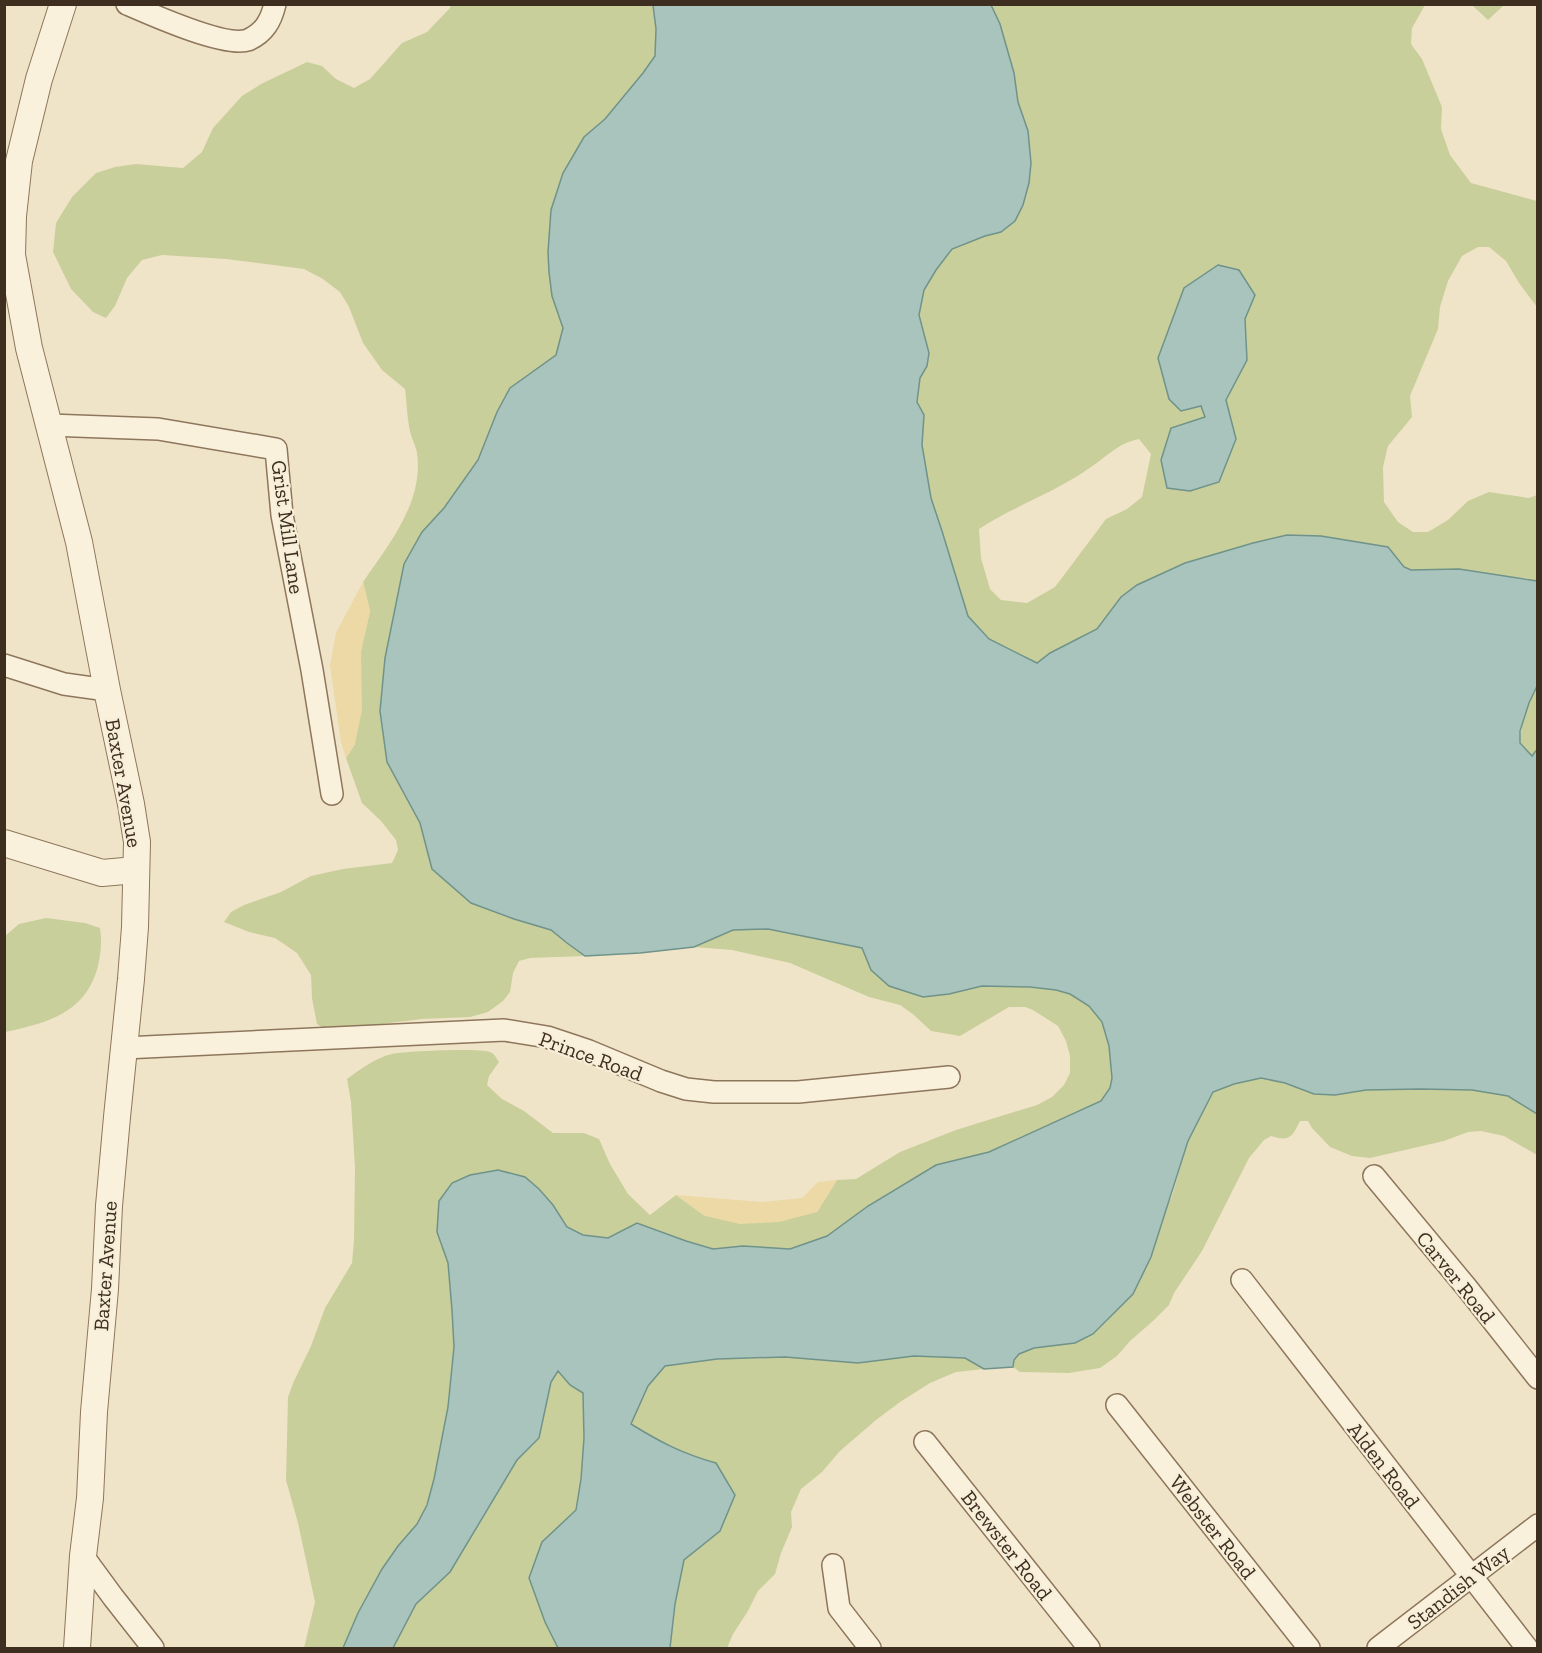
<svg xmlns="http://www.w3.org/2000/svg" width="1542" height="1653" font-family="'Zilla Slab',serif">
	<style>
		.green { fill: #c9cf9b; fill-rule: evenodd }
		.sand { fill: #ecd9a5 }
		.water { fill: #a9c4bc; stroke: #6f938a; stroke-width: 1.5 }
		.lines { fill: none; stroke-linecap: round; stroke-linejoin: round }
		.minor-casing { stroke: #8d765c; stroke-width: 24 }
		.tertiary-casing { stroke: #8d765c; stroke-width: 28 }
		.minor { stroke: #faf1dc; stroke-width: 21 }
		.tertiary { stroke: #faf1dc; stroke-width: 26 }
		.labels { text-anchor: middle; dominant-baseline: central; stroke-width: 4.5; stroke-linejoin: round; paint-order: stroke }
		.street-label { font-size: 21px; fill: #3d2e20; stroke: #f7eed8 }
	</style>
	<rect width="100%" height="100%" fill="#f0e4c8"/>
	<g class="green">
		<path d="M451 5H653L656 29 655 56 643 73 605 119 584 137 563 173 551 210 548 252 552 296 563 328 556 355 510 388 497 412 478 460 444 508 422 532 395 609 385 658 380 711 387 762 420 823 425 838 471 903 514 919 551 930 567 943 585 956 530 958 519 961 513 973 510 992 503 1001 488 1012 470 1017 422 1019 357 1027 323 1028 317 1024 312 998 311 975 297 953 275 938 249 932 224 922 231 912 244 905 281 892 311 876 343 869 392 863 398 850 396 840 381 821 362 803 346 758 355 744 361 679V651L370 611 363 582C389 544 424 502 417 453 416 447 413 441 411 435 407 421 407 404 405 389L382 370 363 343 349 307 340 292 323 279 304 269 226 259 162 255 142 260 127 278 115 306 106 318 93 312 71 289 53 252 56 223 72 197 96 173 115 167 136 164 183 168 202 152 213 128 242 96 261 84 307 62 322 66 336 79 354 88 370 79 402 43 427 32 450 8Z"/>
		<path d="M991 5H1425L1412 28 1411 44 1422 59 1442 107 1441 129 1450 155 1471 183 1537 201V307L1519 283 1506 261 1489 247H1478L1462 256 1448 281 1440 307 1438 329 1410 396 1412 417 1388 446 1383 467 1384 502 1398 522 1413 532H1428L1448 520 1468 501 1489 492 1529 498 1537 495V581L1526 578 1411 570 1404 567 1388 547 1253 543 1185 563 1137 585 1121 597 1097 629 1050 653 1037 664 989 639 968 616 942 531 931 498 922 445 924 415 917 402 920 378 927 366 929 353 919 315 924 290 936 270 952 249 985 236 1001 232 1028 131 1018 102 1014 73 1000 24ZM1139 439 1151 454 1142 497 1127 509 1106 519 1055 587 1027 603 1001 600 990 589 981 558 979 529C1014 506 1054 493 1088 469 1107 457 1116 444 1139 439Z"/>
		<polygon points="1472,5 1472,4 1504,5 1488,20"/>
		<path d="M1537 686V748L1532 756 1520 743C1521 722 1528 704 1537 686Z"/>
		<path d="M46 918 85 923 100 928C102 942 101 952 98 966 86 1013 47 1023 5 1032V936L19 924Z"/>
		<path d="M768 929 862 948 871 970 889 986 923 997 949 994 982 986 1030 987 1056 990 1070 994 1089 1006 1102 1022 1109 1046 1112 1078 1110 1088 1101 1101 989 1152 936 1165 868 1206 827 1236 790 1249 743 1246 713 1249 686 1241 637 1223 608 1238 583 1235 567 1227 553 1205 539 1189 437 1232 448 1263 452 1310 454 1347 448 1407 434 1479 427 1505 417 1524 398 1546 382 1569 358 1613 343 1648H304L315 1602 298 1523 286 1480 288 1397 294 1381 311 1346 325 1308 352 1263 354 1240 355 1168 351 1102 347 1079C359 1070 377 1057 392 1054 406 1051 479 1048 490 1052 495 1054 496 1058 499 1062L489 1076 487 1085 502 1099 524 1111 553 1133H584L599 1139 610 1164 628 1194 650 1215 676 1195 705 1216 817 1212 837 1180 856 1179 900 1152 956 1130 1037 1105 1052 1097 1064 1085 1070 1073V1056L1066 1041 1058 1026 1033 1010 1025 1007H1009L960 1036 931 1031 914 1015 900 1005 869 997 790 963 732 950 694 947 733 930Z"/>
		<path d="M1261 1078 1335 1095 1366 1090 1420 1089 1472 1090 1508 1096 1537 1114V1155L1504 1136 1481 1131 1468 1132 1444 1141 1370 1158 1352 1156 1330 1147 1312 1128 1308 1121H1300C1292 1137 1290 1142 1271 1136L1264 1140 1249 1158 1202 1251 1174 1293 1169 1305 1153 1321 1130 1341 1117 1356 1100 1368 1069 1373 1020 1372 1013 1367 1014 1360 1019 1354 1034 1348 1075 1343 1093 1334 1113 1315 1172 1196 1188 1141 1213 1092 1234 1084Z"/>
		<path d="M905 1356 965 1358 984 1369 956 1372 930 1383 900 1402 876 1420 840 1451 822 1472 801 1489 791 1512 792 1527 781 1553 775 1574 758 1591 748 1611 733 1634 727 1648H670L675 1604 684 1560 720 1531 716 1463C682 1454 661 1442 631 1424L648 1386 665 1366 717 1359Z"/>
		<polygon points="559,1371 570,1385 584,1393 584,1438 581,1479 576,1510 563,1523 545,1622 558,1648 393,1648 416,1604 450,1572 517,1460 539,1438 551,1381"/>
	</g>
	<g class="sand">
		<polygon points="363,582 370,611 361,651 362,710 355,744 346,758 341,742 330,665 336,633"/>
		<polygon points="837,1180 817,1212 779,1222 740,1224 705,1216 676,1195 762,1202 802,1198 818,1182"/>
	</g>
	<g class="water">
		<path d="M653 5H991L1000 24 1014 73 1018 102 1028 131 1031 163 1029 183 1023 205 1015 221 1001 232 985 236 952 249 936 270 924 290 919 315 929 353 927 366 920 378 917 402 924 415 922 445 931 498 942 531 968 616 989 639 1037 663 1050 653 1097 629 1121 597 1137 585 1185 563 1253 543 1287 535 1321 536 1388 547 1404 567 1411 570 1459 569 1537 581V686L1529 703 1520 731V743L1532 756 1538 748 1537 1114 1508 1096 1472 1090 1420 1089 1366 1090 1335 1095 1314 1094 1285 1083 1261 1078 1234 1084 1213 1092 1188 1141 1151 1257 1133 1294 1093 1334 1075 1343 1034 1348 1019 1354 1014 1360 1013 1367 984 1369 965 1358 914 1356 858 1363 785 1357 717 1359 665 1366 648 1386 631 1424C660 1442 683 1454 716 1463L735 1495 720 1531 684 1560 675 1604 670 1648H558L545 1622 529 1578 542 1542 576 1510 581 1479 584 1438 583 1393 570 1385 558 1371 551 1382 539 1438 517 1460 450 1572 416 1604 393 1648H343L358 1613 382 1569 398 1546 417 1524 427 1505 434 1479 448 1407 454 1347 452 1310 448 1263 437 1232 439 1201 452 1183 470 1175 498 1170 525 1177 539 1189 553 1205 567 1227 583 1235 608 1238 637 1223 686 1241 713 1249 743 1246 790 1249 827 1236 868 1206 936 1165 989 1152 1101 1101 1110 1088 1112 1078 1109 1046 1102 1022 1089 1006 1070 994 1056 990 1030 987 982 986 949 994 923 997 889 986 871 970 862 948 768 929 733 930 694 947 640 953 585 956 567 943 551 930 514 919 471 903 432 869 420 823 387 762 380 711 385 658 404 564 422 532 444 508 478 460 497 412 510 388 556 355 563 328 552 296 549 272 548 252 551 210 563 173 584 137 605 119 643 73 655 56 656 29Z"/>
		<polygon points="1218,265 1239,270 1255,295 1245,319 1247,360 1226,400 1236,439 1219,482 1190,491 1167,488 1161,460 1171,428 1205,417 1201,406 1181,411 1169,399 1158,358 1184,288"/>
	</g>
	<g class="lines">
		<defs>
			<g id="minor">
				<path d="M127 4C150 14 226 48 248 40 264 33 271 21 275 4"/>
				<polyline points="49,425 158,429 276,449 282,515 312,670 332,794"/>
				<polyline points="4,665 64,684 107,690"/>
				<polyline points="124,1048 504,1030 547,1037 589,1051 661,1081 686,1089 714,1092 798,1092 949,1077"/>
				<polyline points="1374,1176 1467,1288 1538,1378"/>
				<polyline points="1242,1280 1527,1648"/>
				<polyline points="1117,1405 1309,1648"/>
				<polyline points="925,1442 1089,1648"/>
				<polyline points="83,1556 113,1597 153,1648"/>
				<polyline points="833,1565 839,1608 870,1648"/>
				<polyline points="1378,1648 1538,1525"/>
			</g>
			<g id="tertiary">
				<polyline points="63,4 39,79 19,161 13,216 12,255 29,348 79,542 107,690 131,804 137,842 135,927 131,979 117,1117 109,1206 105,1289 94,1412 90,1498 83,1556 77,1648"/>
				<polyline points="4,843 102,873 136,870"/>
			</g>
		</defs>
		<use href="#minor" class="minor-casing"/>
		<use href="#tertiary" class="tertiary-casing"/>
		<use href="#minor" class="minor"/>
		<use href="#tertiary" class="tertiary"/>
	</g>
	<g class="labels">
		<g class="street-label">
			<text transform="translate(288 527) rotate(82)">Grist Mill Lane</text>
			<text transform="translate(124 783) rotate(80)">Baxter Avenue</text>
			<text transform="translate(591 1056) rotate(20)">Prince Road</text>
			<text transform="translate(105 1266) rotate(-86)">Baxter Avenue</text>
			<text transform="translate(1456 1277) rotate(51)">Carver Road</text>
			<text transform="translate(1384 1465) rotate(52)">Alden Road</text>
			<text transform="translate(1213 1527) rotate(52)">Webster Road</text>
			<text transform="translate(1007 1545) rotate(52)">Brewster Road</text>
			<text transform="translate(1458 1587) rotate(-38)">Standish Way</text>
		</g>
	</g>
	<rect width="1542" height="1653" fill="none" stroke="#3d2e20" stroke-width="12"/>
</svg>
